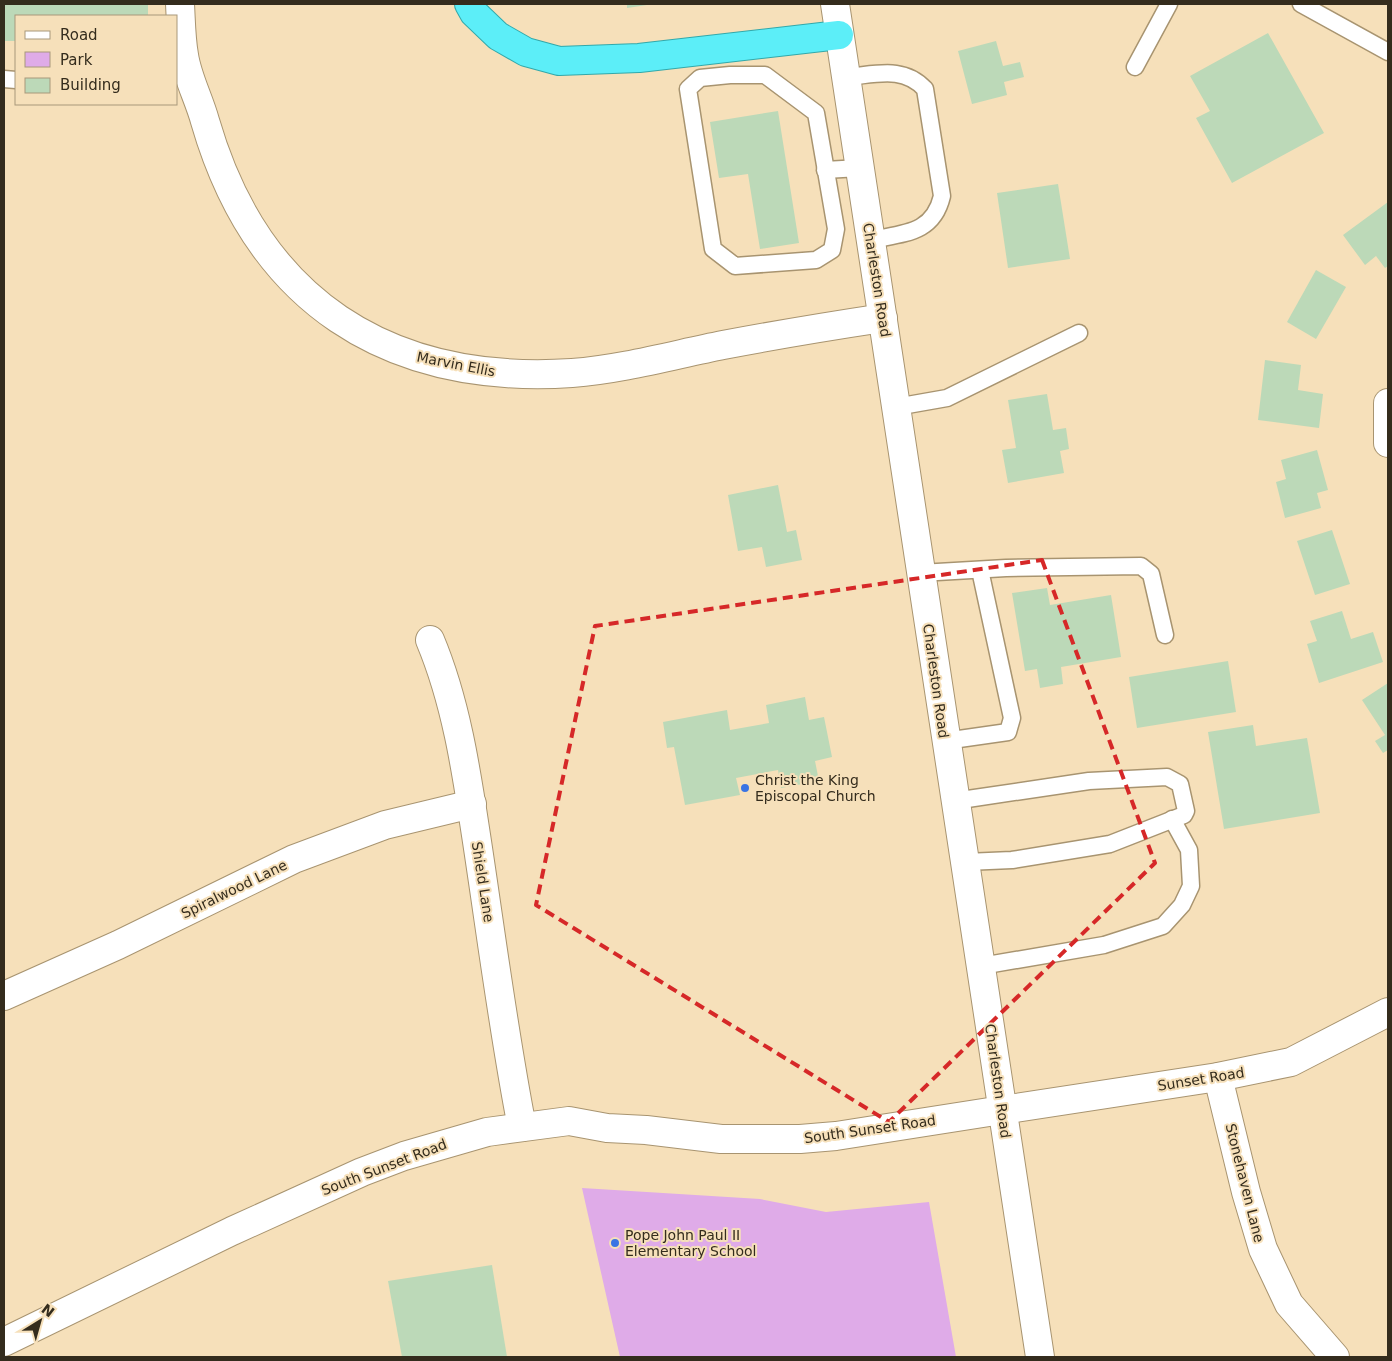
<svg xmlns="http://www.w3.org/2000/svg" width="1392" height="1361" font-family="'DejaVu Sans',sans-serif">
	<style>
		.green { fill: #dfabe8 }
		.building { fill: #bcd9b8 }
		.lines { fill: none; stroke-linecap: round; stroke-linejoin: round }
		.service-casing { stroke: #a89470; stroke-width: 19 }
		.minor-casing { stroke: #a89470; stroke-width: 30 }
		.tertiary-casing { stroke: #a89470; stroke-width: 30 }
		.trunk-casing { stroke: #33a8aa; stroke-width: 30 }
		.service { stroke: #fff; stroke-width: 16 }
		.minor { stroke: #fff; stroke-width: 28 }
		.tertiary { stroke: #fff; stroke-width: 28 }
		.trunk { stroke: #5ceef8; stroke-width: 28 }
		.marked { fill: none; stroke: #d62828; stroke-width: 4; stroke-dasharray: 10 6; stroke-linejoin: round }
		.poi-dot { fill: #3a74e4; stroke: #f6e0ba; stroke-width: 2 }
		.labels { text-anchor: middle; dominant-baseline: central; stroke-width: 4; stroke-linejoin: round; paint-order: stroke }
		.street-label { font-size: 14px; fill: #342c1d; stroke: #f6e0ba }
		.poi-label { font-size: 14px; fill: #342c1d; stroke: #f6e0ba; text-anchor: start }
	</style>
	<rect width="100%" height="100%" fill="#f6e0ba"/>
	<polygon class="green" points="582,1188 760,1199 826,1212 929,1202 956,1357 620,1357"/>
	<g class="building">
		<polygon points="4,4 148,4 148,16 16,16 16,41 4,41"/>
		<polygon points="627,4 647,4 647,5 627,8"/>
		<polygon points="1268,33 1324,133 1232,183 1196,118 1210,111 1190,76"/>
		<polygon points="996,41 1003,66 1020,62 1024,77 1004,82 1007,95 972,104 958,51"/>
		<polygon points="778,111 799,243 760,249 748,174 719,178 710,122"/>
		<polygon points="1058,184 1070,259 1008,268 997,193"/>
		<polygon points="1388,202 1388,266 1385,268 1376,256 1365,265 1343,235"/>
		<polygon points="1316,270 1346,287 1316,339 1287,322"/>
		<polygon points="1265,360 1301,365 1298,390 1323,394 1319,428 1258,420"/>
		<polygon points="1047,394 1053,430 1066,428 1069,449 1060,451 1064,473 1008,483 1002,450 1016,448 1008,400"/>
		<polygon points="1317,450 1328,490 1317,493 1321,508 1285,518 1276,482 1286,479 1281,460"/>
		<polygon points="778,485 787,532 796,530 802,560 766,567 762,547 738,551 728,495"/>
		<polygon points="1332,530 1350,584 1315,595 1297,541"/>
		<polygon points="1047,588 1050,605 1111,595 1121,657 1061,667 1063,684 1040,688 1037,669 1025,671 1012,593"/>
		<polygon points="1342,611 1351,639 1373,632 1383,662 1319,683 1307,644 1317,641 1310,621"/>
		<polygon points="1228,661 1236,712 1137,728 1129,677"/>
		<polygon points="1388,683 1388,750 1383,753 1375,741 1385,735 1362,700"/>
		<polygon points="805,697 809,720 824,717 832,757 815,761 819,781 781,788 778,770 736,778 740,795 685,805 674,747 667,748 663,722 727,710 730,730 769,723 766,705"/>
		<polygon points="1253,725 1256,746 1307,738 1320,813 1224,829 1208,732"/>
		<polygon points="492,1265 507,1357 402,1357 388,1281"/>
	</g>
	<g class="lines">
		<defs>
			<g id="service">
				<polyline points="1301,4 1388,52"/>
				<polyline points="1135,67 1169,4"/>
				<polygon points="730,75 765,75 816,113 836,229 832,250 816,260 735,266 713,249 688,89 700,78"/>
				<path d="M845 77C875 75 903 65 925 89L942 196C933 234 904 233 871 240"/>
				<polyline points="4,79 16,80"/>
				<polyline points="825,170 860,168"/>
				<polyline points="896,407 947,398 1079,333"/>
				<polyline points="920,573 1006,568 1141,566 1151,574 1165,635"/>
				<polyline points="945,741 1008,732 1012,718 980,570"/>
				<polyline points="954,801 1089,781 1167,777 1180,784 1186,811 1184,815 1110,844 1012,860 966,862"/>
				<polyline points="981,966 1104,945 1163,926 1182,905 1191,886 1189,850 1172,819"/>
			</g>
			<g id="minor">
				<path d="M180 4C181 21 181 38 184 55 187 77 199 99 205 121 257 301 387 385 572 373 623 369 673 355 723 345 776 335 830 326 883 318"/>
				<polyline points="1388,403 1388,443"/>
				<path d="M430 640C456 702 466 769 476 835 491 933 503 1030 522 1127"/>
				<polyline points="4,996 118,945 294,859 385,825 472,804"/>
				<polyline points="1218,1077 1246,1192 1263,1249 1289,1304 1335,1357"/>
				<polyline points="4,1342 232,1231 362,1172 404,1156 487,1132 569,1121 607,1128 646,1130 721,1139 800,1139 836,1136 1002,1110"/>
			</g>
			<g id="tertiary">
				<polyline points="835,4 1040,1357"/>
				<polyline points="1002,1110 1218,1077 1291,1062 1388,1012"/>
			</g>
			<polyline id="trunk" points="469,4 474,13 498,36 526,52 559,61 639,58 839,35"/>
		</defs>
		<use href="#service" class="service-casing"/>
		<use href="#minor" class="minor-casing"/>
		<use href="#tertiary" class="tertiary-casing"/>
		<use href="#trunk" class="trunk-casing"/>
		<use href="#service" class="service"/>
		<use href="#minor" class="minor"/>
		<use href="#tertiary" class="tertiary"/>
		<use href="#trunk" class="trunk"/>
	</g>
	<path class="marked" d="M1042 560 1155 863 889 1122 536 905 595 626Z"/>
	<g class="poi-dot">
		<circle cx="745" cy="788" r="5"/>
		<circle cx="615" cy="1243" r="5"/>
	</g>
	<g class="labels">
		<g class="street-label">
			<text transform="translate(877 280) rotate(81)">Charleston Road</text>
			<text transform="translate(456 364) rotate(11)">Marvin Ellis</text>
			<text transform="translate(936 681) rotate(82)">Charleston Road</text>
			<text transform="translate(483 882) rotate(81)">Shield Lane</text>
			<text transform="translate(234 889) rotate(-26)">Spiralwood Lane</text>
			<text transform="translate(1201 1079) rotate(-9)">Sunset Road</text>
			<text transform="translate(998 1081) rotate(82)">Charleston Road</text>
			<text transform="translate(870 1129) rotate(-8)">South Sunset Road</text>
			<text transform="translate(384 1167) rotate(-21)">South Sunset Road</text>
			<text transform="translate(1245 1183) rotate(76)">Stonehaven Lane</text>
		</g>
		<g class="poi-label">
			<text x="755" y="780">Christ the King<tspan x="755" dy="16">Episcopal Church</tspan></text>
			<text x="625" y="1235">Pope John Paul II<tspan x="625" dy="16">Elementary School</tspan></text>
		</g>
	</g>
	<rect width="1392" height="1361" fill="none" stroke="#342c1d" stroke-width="10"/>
	<rect x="15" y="15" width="162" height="90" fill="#f6e0ba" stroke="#a8987b"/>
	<rect x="25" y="31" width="25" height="8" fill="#ffffff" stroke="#a8987b"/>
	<text x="60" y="40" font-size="15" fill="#342c1d">Road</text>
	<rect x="25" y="52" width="25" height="15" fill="#dfabe8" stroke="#a8987b"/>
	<text x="60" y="65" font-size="15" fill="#342c1d">Park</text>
	<rect x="25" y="78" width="25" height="15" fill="#bcd9b8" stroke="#a8987b"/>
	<text x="60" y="90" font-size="15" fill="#342c1d">Building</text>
	<g transform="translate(40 1321) rotate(37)" stroke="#f6e0ba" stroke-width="4" paint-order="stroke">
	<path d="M0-4L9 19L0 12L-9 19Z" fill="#342c1d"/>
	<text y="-8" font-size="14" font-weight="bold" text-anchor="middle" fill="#342c1d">N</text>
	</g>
</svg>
